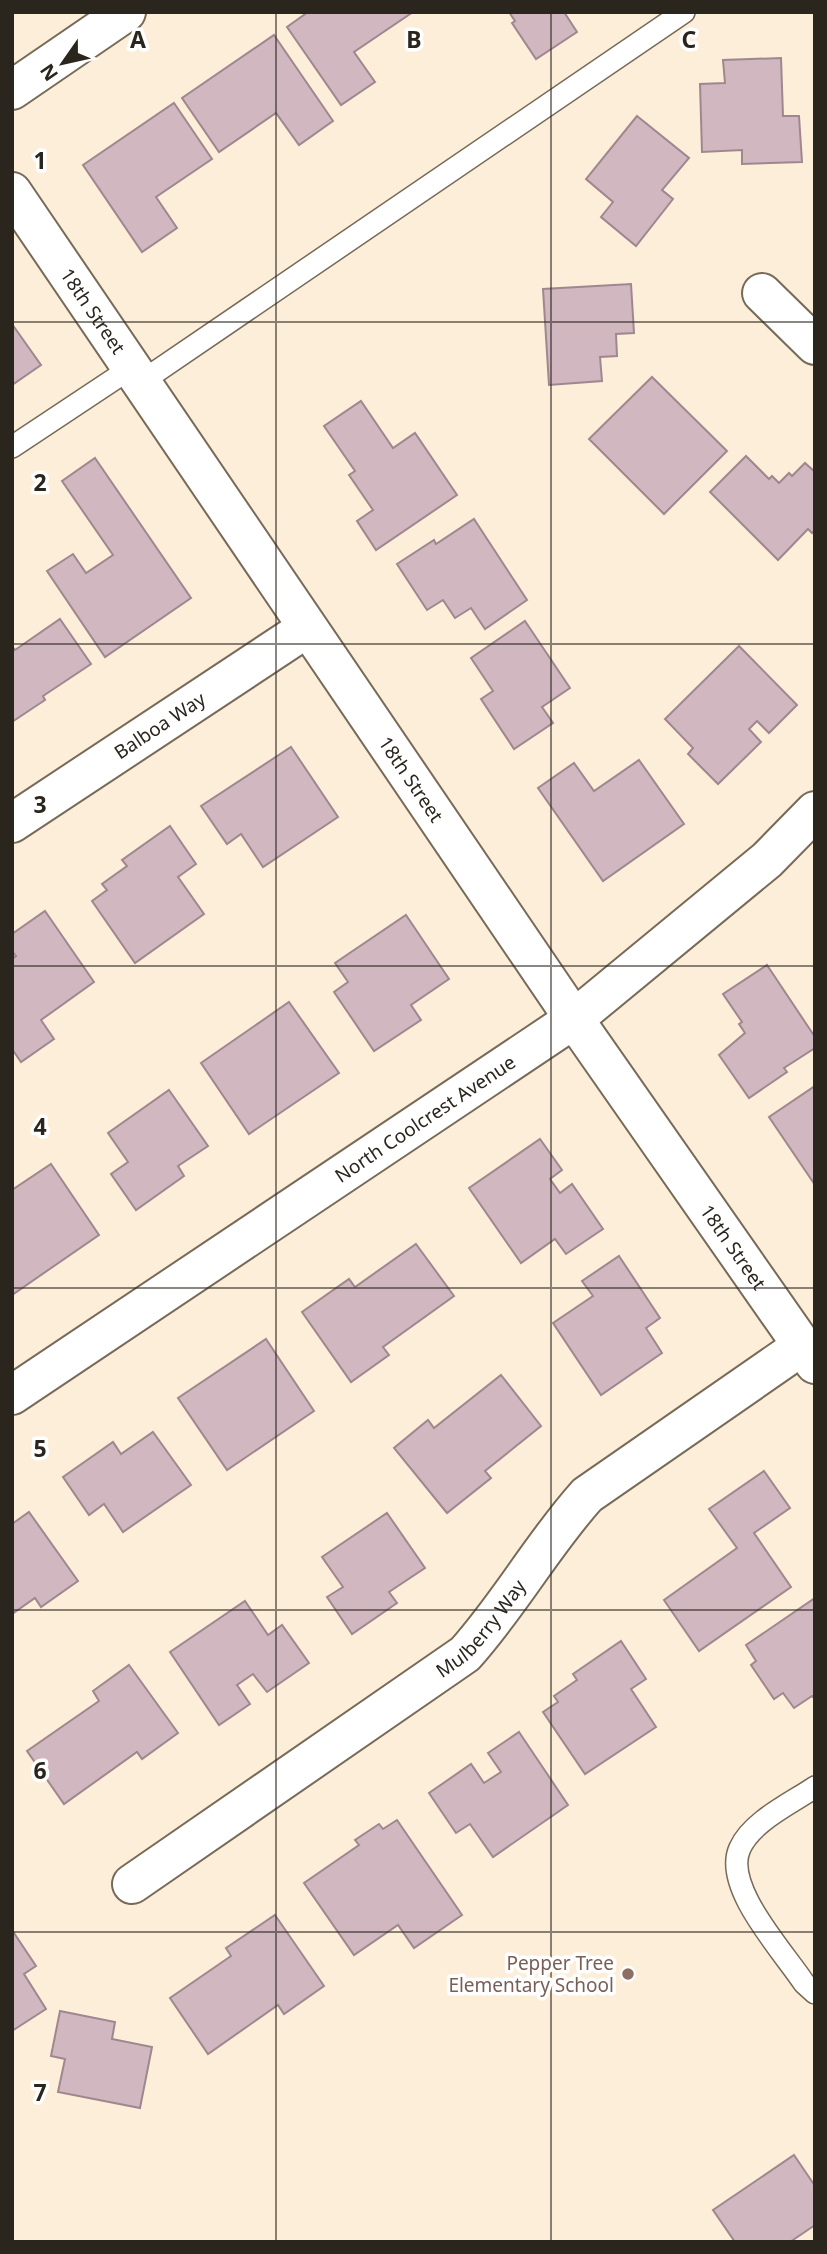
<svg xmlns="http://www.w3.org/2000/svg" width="827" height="2254" font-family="'Noto Sans',sans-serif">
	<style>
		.building { fill: #d1b7bf; stroke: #a0878f; stroke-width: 2 }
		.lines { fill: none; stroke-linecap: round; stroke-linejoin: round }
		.service-casing { stroke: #776a58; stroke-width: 24 }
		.minor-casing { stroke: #776a58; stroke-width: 42 }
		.secondary-casing { stroke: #776a58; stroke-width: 42 }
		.service { stroke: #fff; stroke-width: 21 }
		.minor { stroke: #fff; stroke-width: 38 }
		.secondary { stroke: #fff; stroke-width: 38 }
		.grid { fill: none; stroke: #2a251d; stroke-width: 2; stroke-opacity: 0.55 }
		.education-dot { fill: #8d6e63; stroke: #fff; stroke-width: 2.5 }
		.labels { text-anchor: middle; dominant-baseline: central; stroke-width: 7; stroke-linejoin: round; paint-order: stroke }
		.street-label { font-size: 19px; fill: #2a251d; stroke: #fff }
		.education-label { font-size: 19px; fill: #785e54; stroke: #fff; text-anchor: end }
		.grid-label { font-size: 23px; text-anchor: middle; font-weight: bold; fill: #2a251d; stroke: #fff; stroke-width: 7; stroke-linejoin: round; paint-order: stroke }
	</style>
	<rect width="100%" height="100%" fill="#fceed8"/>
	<g class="building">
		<polygon points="308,12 413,12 354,52 375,82 341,105 287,27"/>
		<polygon points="509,12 564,12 577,32 536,59 512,23 515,21"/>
		<polygon points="274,35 333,121 299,145 276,113 219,152 182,98"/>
		<polygon points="781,58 783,116 799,116 802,162 742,164 742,150 702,152 700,84 725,83 723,60"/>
		<polygon points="174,103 212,159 156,197 177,228 142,252 83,165"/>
		<polygon points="637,116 689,158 662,190 673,199 636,246 601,217 613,202 586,179"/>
		<polygon points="631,284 634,333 616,334 617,356 600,357 602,381 549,385 543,289"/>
		<polygon points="12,324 41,365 12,385"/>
		<polygon points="652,377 727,451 664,514 589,439"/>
		<polygon points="361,401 393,448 415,433 457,495 376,550 357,521 373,510 349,475 355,471 324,426"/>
		<polygon points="746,456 769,479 772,476 779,483 789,473 792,476 805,463 815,472 815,530 812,533 808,529 778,560 710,492"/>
		<polygon points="95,458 191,598 105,657 47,571 73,554 86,573 113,555 62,481"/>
		<polygon points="474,519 527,600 485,629 471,608 455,618 443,600 427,610 397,564 434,540 436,544"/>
		<polygon points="60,619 91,664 43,696 45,700 12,722 12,646 15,650"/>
		<polygon points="525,621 570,688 542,707 553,723 514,749 481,699 493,691 471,658"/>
		<polygon points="739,646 797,705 769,733 757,721 749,729 761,742 718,784 688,754 693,748 665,719"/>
		<polygon points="291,747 338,817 263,867 241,834 227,844 201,806"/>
		<polygon points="639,760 684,824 603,881 538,788 574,763 594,791"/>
		<polygon points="170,826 196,864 178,877 204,914 135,963 92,901 107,890 102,884 127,866 122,860"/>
		<polygon points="45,911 94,982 41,1020 54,1039 21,1062 12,1049 12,959 16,956 12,951 12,934"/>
		<polygon points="406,915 449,979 411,1005 421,1020 374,1051 334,992 348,982 335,963"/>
		<polygon points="767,965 815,1037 815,1048 784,1068 787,1072 749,1098 719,1055 745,1033 739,1024 742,1022 723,994"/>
		<polygon points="289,1002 339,1073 249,1134 201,1063"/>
		<polygon points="815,1086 815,1185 769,1117"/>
		<polygon points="169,1090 208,1146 178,1166 184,1176 136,1210 111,1174 128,1162 108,1133"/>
		<polygon points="540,1139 562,1170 550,1179 560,1193 572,1184 603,1229 566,1254 555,1239 521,1263 469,1188"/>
		<polygon points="51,1164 99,1235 12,1295 12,1190"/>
		<polygon points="416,1244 454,1296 383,1347 389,1355 351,1382 302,1312 349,1279 355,1287"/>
		<polygon points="619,1256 660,1318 646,1328 662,1353 601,1395 553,1323 593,1296 582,1281"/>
		<polygon points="266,1339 314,1411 227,1470 178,1398"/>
		<polygon points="501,1375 541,1426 485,1471 491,1478 447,1513 394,1448 428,1420 434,1428"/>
		<polygon points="153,1432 191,1485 123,1532 104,1504 89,1515 63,1477 113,1442 121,1454"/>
		<polygon points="764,1471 790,1508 754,1533 791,1587 699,1651 664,1600 737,1548 709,1509"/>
		<polygon points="29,1512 78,1581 41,1607 35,1598 12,1614 12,1524"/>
		<polygon points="387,1513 425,1568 389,1592 397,1603 352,1634 327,1597 343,1587 322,1557"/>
		<polygon points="815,1598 815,1699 812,1696 794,1708 783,1693 774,1699 751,1665 756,1661 746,1645"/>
		<polygon points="245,1601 268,1635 282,1625 309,1663 267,1692 253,1674 237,1685 250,1704 219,1725 170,1652"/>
		<polygon points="621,1641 646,1679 631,1689 656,1727 585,1774 543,1712 558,1702 554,1696 577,1680 573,1674"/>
		<polygon points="129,1665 178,1733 142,1759 137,1752 64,1804 27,1751 99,1701 93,1691"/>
		<polygon points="519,1732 568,1805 493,1857 470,1824 456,1833 429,1793 471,1764 484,1783 501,1772 488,1753"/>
		<polygon points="397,1820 462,1915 414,1948 398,1925 354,1955 304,1883 359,1845 355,1840 379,1824 383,1829"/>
		<polygon points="275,1915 324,1986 284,2014 278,2005 208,2054 170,1998 231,1956 226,1948"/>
		<polygon points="12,1930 36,1966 24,1974 46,2009 12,2031"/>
		<polygon points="60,2011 115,2022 112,2039 152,2047 140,2108 58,2092 65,2059 51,2056"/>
		<polygon points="794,2155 815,2186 815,2225 790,2242 735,2242 713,2210"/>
	</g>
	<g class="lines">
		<defs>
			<g id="service">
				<polyline points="141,382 684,12"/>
				<polyline points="12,447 131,368"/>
				<path d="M815 1787C792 1803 752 1821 740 1848 722 1886 783 1951 804 1983L815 1993"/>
			</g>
			<g id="minor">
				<polyline points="12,90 126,12"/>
				<polyline points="762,293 815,345"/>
				<path id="s1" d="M12 823 307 628"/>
				<path id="s2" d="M12 1395 574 1019 767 860 815 811"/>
				<path id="s3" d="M132 1884 465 1654C510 1604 542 1545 587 1495L802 1346"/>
			</g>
			<g id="secondary">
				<path id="s4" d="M12 192 574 1019 815 1364"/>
			</g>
		</defs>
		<use href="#service" class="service-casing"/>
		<use href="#minor" class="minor-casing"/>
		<use href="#secondary" class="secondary-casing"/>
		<use href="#service" class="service"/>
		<use href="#minor" class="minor"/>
		<use href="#secondary" class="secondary"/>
	</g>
	<path class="grid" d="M276 12V2242M551 12V2242M12 322H815M12 644H815M12 966H815M12 1288H815M12 1610H815M12 1932H815"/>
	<circle class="education-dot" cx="628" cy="1974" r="7"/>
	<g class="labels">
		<g class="street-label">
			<text stroke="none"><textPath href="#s4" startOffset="144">18th Street</textPath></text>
			<text stroke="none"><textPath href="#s1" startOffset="177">Balboa Way</textPath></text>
			<text stroke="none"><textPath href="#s4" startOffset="710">18th Street</textPath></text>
			<text stroke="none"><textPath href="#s2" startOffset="497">North Coolcrest Avenue</textPath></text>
			<text stroke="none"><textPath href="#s4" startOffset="1278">18th Street</textPath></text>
			<text stroke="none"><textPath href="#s3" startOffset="434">Mulberry Way</textPath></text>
		</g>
		<g class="education-label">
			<text x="614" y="1963">Pepper Tree<tspan x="614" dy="22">Elementary School</tspan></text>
		</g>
	</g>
	<g class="grid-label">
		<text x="138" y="48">A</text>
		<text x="414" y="48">B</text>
		<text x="689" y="48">C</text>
		<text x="40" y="169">1</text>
		<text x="40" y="491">2</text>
		<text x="40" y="813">3</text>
		<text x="40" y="1135">4</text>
		<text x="40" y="1457">5</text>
		<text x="40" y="1779">6</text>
		<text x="40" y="2101">7</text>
	</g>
	<rect width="827" height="2254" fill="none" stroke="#2a251d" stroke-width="28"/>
	<g transform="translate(63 63) rotate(236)" stroke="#ffffff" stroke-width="5" paint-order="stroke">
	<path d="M0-5L12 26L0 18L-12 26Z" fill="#2a251d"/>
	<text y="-10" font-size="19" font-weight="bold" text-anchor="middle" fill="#2a251d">N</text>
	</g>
</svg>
